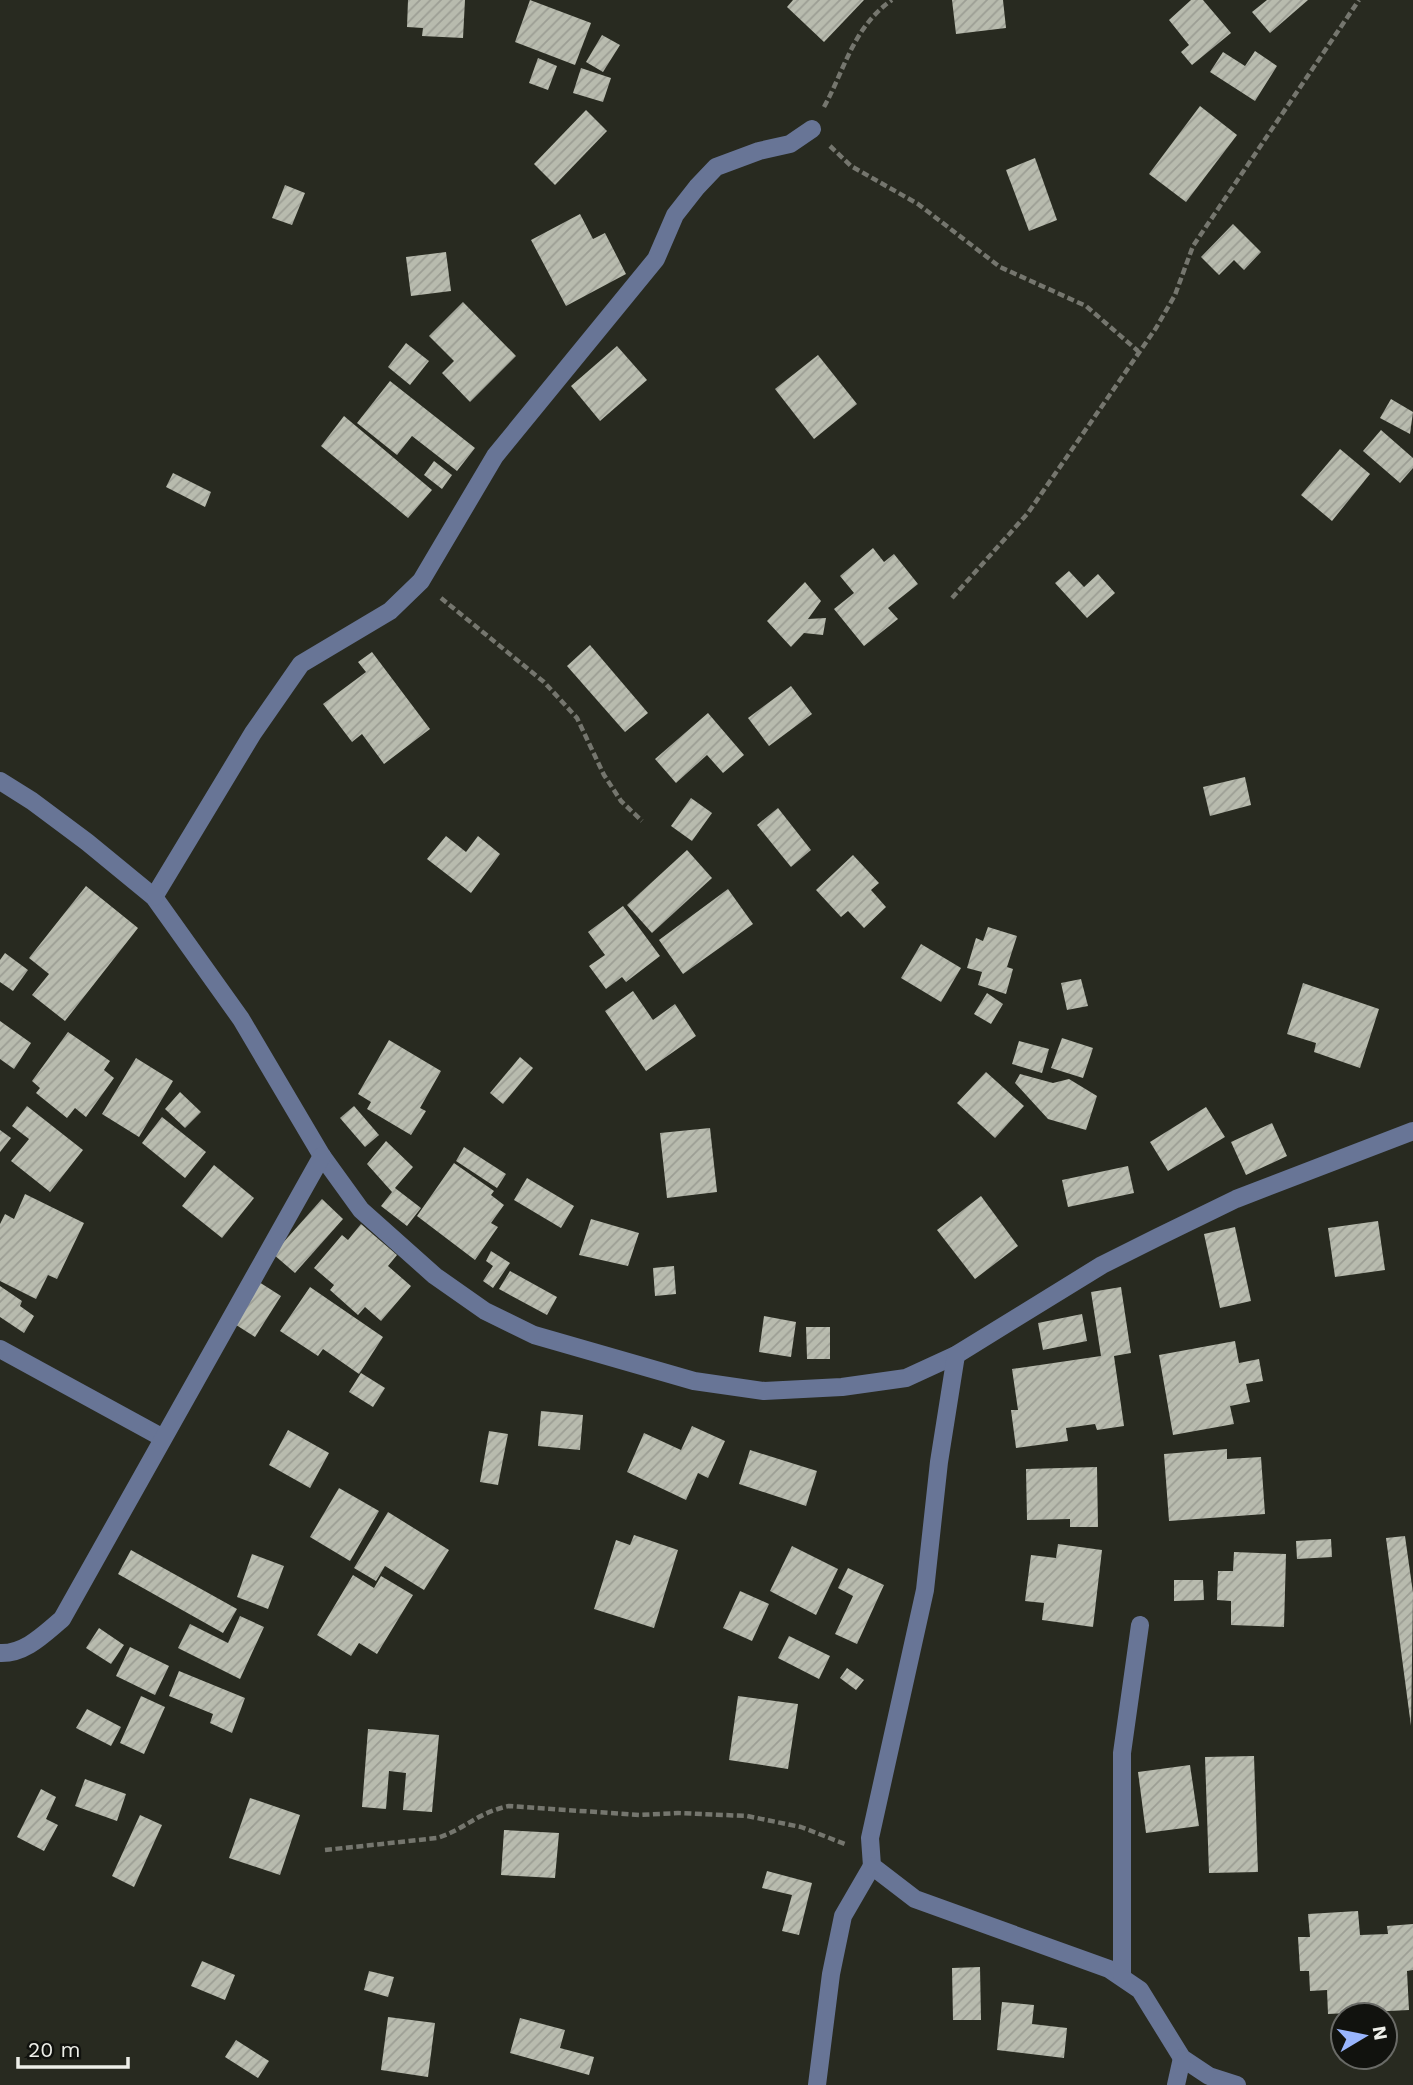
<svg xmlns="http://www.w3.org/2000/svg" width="1413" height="2085" font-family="'Work Sans',sans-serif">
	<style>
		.building { fill: url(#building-hatch) }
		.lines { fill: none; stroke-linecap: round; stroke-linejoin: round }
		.path { stroke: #75766e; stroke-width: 4.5; stroke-dasharray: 7 3.5; stroke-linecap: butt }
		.minor { stroke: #687596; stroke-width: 18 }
	</style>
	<defs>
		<pattern id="building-hatch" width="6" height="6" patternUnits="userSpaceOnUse" patternTransform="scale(1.75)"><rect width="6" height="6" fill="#b8bbae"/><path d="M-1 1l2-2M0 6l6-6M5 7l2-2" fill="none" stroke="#9c9e94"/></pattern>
	</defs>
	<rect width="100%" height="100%" fill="#282a20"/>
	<g class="building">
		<polygon points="408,0 465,0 463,38 422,36 423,28 407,27"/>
		<polygon points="530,0 591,23 575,65 515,42"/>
		<polygon points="793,0 864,0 824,42 787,7"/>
		<polygon points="952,0 1003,0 1006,28 956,34"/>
		<polygon points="1191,0 1203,0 1231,33 1192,65 1181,52 1189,45 1169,20"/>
		<polygon points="1267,0 1308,0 1270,33 1252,12"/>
		<polygon points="602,35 620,45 603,72 586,62"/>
		<polygon points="1255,51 1277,66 1255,101 1210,72 1223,52 1245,66"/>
		<polygon points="538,58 557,66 548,90 529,83"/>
		<polygon points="581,68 611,78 603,102 573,93"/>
		<polygon points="1200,106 1237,135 1186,202 1149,174"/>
		<polygon points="586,110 607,131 555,185 534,164"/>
		<polygon points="1035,158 1057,220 1029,231 1006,170"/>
		<polygon points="285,185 305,193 292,225 272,218"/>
		<polygon points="580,214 593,239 605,233 626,274 566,306 531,240"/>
		<polygon points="1233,224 1261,252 1244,270 1234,260 1219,275 1201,257"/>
		<polygon points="446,252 451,291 411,296 406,257"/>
		<polygon points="463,302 516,356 470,402 442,373 454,361 429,336"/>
		<polygon points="406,343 429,361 410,385 388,367"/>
		<polygon points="617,346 647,380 600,421 571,386"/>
		<polygon points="818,355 857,404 814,439 775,389"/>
		<polygon points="390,381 475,448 457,471 412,436 397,455 357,423"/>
		<polygon points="1391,399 1413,412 1410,434 1380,418"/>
		<polygon points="344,416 432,490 408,518 321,446"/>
		<polygon points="1381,430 1413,458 1413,468 1400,483 1363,451"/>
		<polygon points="1340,449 1370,474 1332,521 1301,495"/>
		<polygon points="434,461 452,475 442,489 424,475"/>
		<polygon points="173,473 211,492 205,507 166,487"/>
		<polygon points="873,548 884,562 894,554 918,584 888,608 898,619 864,646 834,609 854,593 840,576"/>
		<polygon points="1069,571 1084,587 1098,574 1115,593 1087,618 1055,583"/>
		<polygon points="805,582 821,601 808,619 826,618 823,635 804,633 791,647 767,621"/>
		<polygon points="590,645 648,713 625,732 567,666"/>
		<polygon points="372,652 430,729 384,764 362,734 352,742 323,704 366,672 358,662"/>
		<polygon points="791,686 812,714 769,746 748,718"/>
		<polygon points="708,713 744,755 723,773 707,755 676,783 655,759"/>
		<polygon points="1245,777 1251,805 1210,816 1203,787"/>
		<polygon points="691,798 712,813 692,841 671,826"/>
		<polygon points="778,808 811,850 791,867 757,825"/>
		<polygon points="446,836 466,852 478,836 500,854 471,893 427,859"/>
		<polygon points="687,850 712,878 652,933 627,905"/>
		<polygon points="853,855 879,883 871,890 886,907 864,928 848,911 841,917 816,890"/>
		<polygon points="86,886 138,928 65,1021 32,995 49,974 29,958"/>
		<polygon points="728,889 753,924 683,974 659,940"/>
		<polygon points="623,906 660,956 626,982 622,977 606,989 589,966 605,955 588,932"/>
		<polygon points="988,927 1017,936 1007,967 1013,969 1006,994 978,985 982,972 967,968 976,938 983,941"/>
		<polygon points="921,944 961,968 941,1002 901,978"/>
		<polygon points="5,953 28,970 13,991 0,982 0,960"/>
		<polygon points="1081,979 1088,1006 1067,1010 1061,983"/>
		<polygon points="1303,983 1379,1009 1360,1068 1314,1052 1316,1043 1287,1034"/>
		<polygon points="633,991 653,1020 675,1004 696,1036 646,1071 605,1011"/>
		<polygon points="987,993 1003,1004 991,1024 974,1014"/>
		<polygon points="0,1021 31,1043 14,1069 0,1059"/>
		<polygon points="68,1032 110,1061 104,1070 114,1078 86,1117 75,1108 67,1118 36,1093 40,1088 32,1081"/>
		<polygon points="1062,1038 1093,1048 1083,1078 1051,1068"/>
		<polygon points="389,1040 441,1071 420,1108 426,1111 411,1135 367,1109 371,1102 358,1094"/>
		<polygon points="1019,1041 1049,1049 1042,1073 1012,1064"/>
		<polygon points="520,1057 533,1068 503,1104 490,1093"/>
		<polygon points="136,1058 173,1081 139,1137 102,1114"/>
		<polygon points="986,1072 1024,1106 995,1138 957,1103"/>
		<polygon points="1020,1074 1053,1083 1069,1079 1097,1096 1086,1130 1048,1119 1015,1083"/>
		<polygon points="180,1092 201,1112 185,1128 165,1109"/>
		<polygon points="27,1106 83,1150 50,1192 11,1161 29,1139 12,1126"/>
		<polygon points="354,1106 379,1135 365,1147 340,1118"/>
		<polygon points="1206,1107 1225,1137 1168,1171 1150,1142"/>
		<polygon points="162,1117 206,1152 185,1178 142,1143"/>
		<polygon points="1272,1123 1287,1156 1246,1175 1231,1142"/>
		<polygon points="710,1128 717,1192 667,1198 660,1133"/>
		<polygon points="0,1130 11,1138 0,1152"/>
		<polygon points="386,1141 413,1167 395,1188 421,1208 407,1226 381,1206 392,1192 367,1164"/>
		<polygon points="464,1147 506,1174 497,1188 456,1161"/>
		<polygon points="454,1163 494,1191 491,1195 504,1205 491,1223 498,1227 475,1260 417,1216"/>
		<polygon points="214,1165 254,1198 222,1238 182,1206"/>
		<polygon points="1128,1166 1134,1193 1068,1207 1062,1180"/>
		<polygon points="527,1178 574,1206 561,1228 514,1200"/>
		<polygon points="25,1194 84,1223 57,1279 48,1275 36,1299 0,1281 0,1224 5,1214 14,1219"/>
		<polygon points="981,1196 1018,1246 975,1279 937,1230"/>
		<polygon points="322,1199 343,1219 295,1273 273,1254"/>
		<polygon points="591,1219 639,1233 628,1266 579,1255"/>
		<polygon points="1378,1221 1385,1270 1335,1277 1328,1228"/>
		<polygon points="361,1224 397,1255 388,1266 411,1286 381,1321 365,1307 358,1315 330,1290 334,1285 314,1268 342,1235 348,1240"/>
		<polygon points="1235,1227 1251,1301 1220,1308 1204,1234"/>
		<polygon points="491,1251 510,1263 493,1288 483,1281 493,1266 486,1261"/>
		<polygon points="674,1266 676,1294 655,1296 653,1268"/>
		<polygon points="510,1271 557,1297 547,1315 499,1289"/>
		<polygon points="259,1282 281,1296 255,1337 233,1323"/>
		<polygon points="0,1286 22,1301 20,1306 34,1316 24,1333 0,1317"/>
		<polygon points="310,1287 383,1337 359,1374 323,1349 318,1356 280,1331"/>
		<polygon points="1121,1287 1131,1353 1114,1356 1124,1426 1097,1430 1095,1424 1066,1428 1068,1441 1016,1448 1011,1410 1018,1410 1012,1369 1101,1356 1091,1292"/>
		<polygon points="1082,1314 1087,1341 1043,1350 1038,1323"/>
		<polygon points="764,1316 796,1322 791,1357 759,1352"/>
		<polygon points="806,1327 830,1327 830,1359 807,1359"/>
		<polygon points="1235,1341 1239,1363 1259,1359 1263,1381 1246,1384 1250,1402 1230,1406 1234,1424 1173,1435 1159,1355"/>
		<polygon points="361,1373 385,1388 373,1407 349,1392"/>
		<polygon points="541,1411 583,1415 580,1450 538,1446"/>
		<polygon points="692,1426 725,1441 708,1478 698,1473 686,1500 627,1472 644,1433 681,1450"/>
		<polygon points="288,1430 329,1453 310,1488 269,1465"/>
		<polygon points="489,1431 508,1434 498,1485 480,1482"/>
		<polygon points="1227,1449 1227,1459 1261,1457 1265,1514 1169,1521 1164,1454"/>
		<polygon points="750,1450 817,1471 806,1506 739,1484"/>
		<polygon points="1097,1467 1098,1527 1070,1527 1070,1519 1027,1520 1026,1469"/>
		<polygon points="339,1488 379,1511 350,1561 310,1537"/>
		<polygon points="388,1512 449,1550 424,1590 385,1566 376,1581 354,1568"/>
		<polygon points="634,1535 678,1550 654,1628 594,1609 616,1540 630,1545"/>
		<polygon points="1405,1536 1413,1593 1411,1726 1386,1538"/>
		<polygon points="1331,1539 1332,1557 1297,1559 1296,1541"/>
		<polygon points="1058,1544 1102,1550 1093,1627 1042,1620 1044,1603 1025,1601 1031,1555 1056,1558"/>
		<polygon points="792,1546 838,1569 816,1615 770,1591"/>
		<polygon points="131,1550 237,1609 223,1633 118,1574"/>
		<polygon points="1234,1552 1286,1554 1284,1627 1231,1625 1231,1601 1217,1600 1218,1571 1233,1571"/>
		<polygon points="252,1554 284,1566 268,1609 237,1597"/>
		<polygon points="848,1568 884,1585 857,1644 835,1634 853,1596 838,1588"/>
		<polygon points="353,1575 374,1588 381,1576 413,1595 377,1654 359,1643 351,1656 317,1635"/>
		<polygon points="1174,1580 1203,1580 1204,1600 1174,1601"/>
		<polygon points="740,1591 769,1604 752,1641 723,1628"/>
		<polygon points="240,1616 264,1627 240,1679 178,1648 190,1624 228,1643"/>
		<polygon points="99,1628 124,1645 111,1664 86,1648"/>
		<polygon points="789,1636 830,1656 819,1679 778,1658"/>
		<polygon points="130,1647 169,1666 155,1695 116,1676"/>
		<polygon points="847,1668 864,1680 856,1690 840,1678"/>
		<polygon points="179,1671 245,1698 232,1733 210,1723 213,1714 169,1696"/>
		<polygon points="141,1696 165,1707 144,1754 120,1743"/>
		<polygon points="738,1696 798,1704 788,1769 729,1760"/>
		<polygon points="87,1709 121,1727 111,1746 76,1728"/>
		<polygon points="368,1729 439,1735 432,1812 403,1810 406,1773 389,1771 386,1809 362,1807"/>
		<polygon points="1254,1756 1258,1872 1209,1873 1205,1757"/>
		<polygon points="1190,1765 1199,1826 1146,1833 1138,1772"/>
		<polygon points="85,1779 126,1794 117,1821 75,1806"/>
		<polygon points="41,1789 56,1797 46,1819 58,1825 44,1851 17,1837"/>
		<polygon points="250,1798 300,1815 280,1875 229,1858"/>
		<polygon points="140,1815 162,1825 134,1887 112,1876"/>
		<polygon points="504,1830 559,1833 555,1878 501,1875"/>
		<polygon points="767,1871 812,1883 799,1935 782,1931 792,1895 762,1888"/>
		<polygon points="1358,1911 1360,1935 1388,1934 1387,1926 1413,1924 1413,1970 1407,1971 1409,2010 1328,2014 1327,1990 1310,1991 1309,1971 1300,1971 1298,1937 1310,1937 1308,1914"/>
		<polygon points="202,1961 235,1975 225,2000 191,1986"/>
		<polygon points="980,1967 981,2020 953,2020 952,1968"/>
		<polygon points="369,1971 394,1977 388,1997 364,1990"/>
		<polygon points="1002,2002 1034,2005 1032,2024 1067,2028 1064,2058 997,2050"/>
		<polygon points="388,2017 435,2023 428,2077 381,2070"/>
		<polygon points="520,2018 565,2030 560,2048 594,2057 589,2075 510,2053"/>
		<polygon points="236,2040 269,2061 258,2078 225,2057"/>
	</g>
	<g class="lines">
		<g class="path">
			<path d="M824 107C845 69 853 27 892 0"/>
			<polyline points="830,146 851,166 918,204 1000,267 1086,306 1138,351"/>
			<polyline points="441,598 544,682 577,718 604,775 621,801 642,821"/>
			<polyline points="952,598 1028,513 1156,328 1175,295 1193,246 1359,0"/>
			<path d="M325 1850 437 1838C466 1829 476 1813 509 1806L639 1815 678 1813 747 1816 801 1827 845 1844"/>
		</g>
		<g class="minor">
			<polyline points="0,781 32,801 87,842 154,897 241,1019 322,1156 361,1210 435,1276 485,1311 534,1335 694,1381 764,1391 842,1387 906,1378 956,1355 1102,1265 1158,1237 1236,1199 1413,1131"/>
			<polyline points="154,897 253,733 301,664 390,611 421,581 495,456 656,259 675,215 697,187 716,167 759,151 790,144 812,129"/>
			<polyline points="0,1349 163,1438"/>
			<polyline points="956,1355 939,1462 925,1590 870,1838 872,1866 915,1899 1109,1969 1140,1990 1182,2058 1209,2076 1237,2085"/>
			<path d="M0 1653C25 1654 44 1634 62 1619L322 1156"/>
			<polyline points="1122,1976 1122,1753 1140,1625"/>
			<polyline points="817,2085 831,1974 843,1916 872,1866"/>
			<polyline points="1176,2085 1182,2058"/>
		</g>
	</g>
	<g transform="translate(1364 2036) rotate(80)"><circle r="33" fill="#11120e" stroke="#696a66" stroke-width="2"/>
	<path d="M0-5L12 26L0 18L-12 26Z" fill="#99b5fd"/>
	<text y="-10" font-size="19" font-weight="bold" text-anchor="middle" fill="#eeefe9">N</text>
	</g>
	<path d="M18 2057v10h110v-10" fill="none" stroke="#eeefe9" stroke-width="3.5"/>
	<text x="28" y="2057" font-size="21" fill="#eeefe9" stroke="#11120e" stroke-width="5" paint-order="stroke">20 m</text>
</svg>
